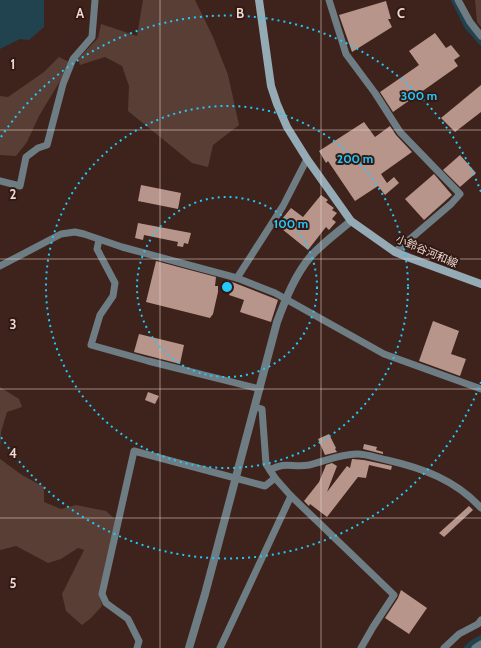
<svg xmlns="http://www.w3.org/2000/svg" width="481" height="648" font-family="Cabin,'Noto Sans JP',sans-serif">
	<style>
		.green { fill: #593e36 }
		.water { fill: #21424f }
		.lines { fill: none; stroke-linecap: round; stroke-linejoin: round }
		.canal { stroke: #21424f; stroke-width: 6 }
		.building { fill: #b7958b }
		.minor { stroke: #6e7d83; stroke-width: 7 }
		.tertiary { stroke: #6e7d83; stroke-width: 8 }
		.secondary { stroke: #94abb6; stroke-width: 8 }
		.grid { fill: none; stroke: #ebd9d4; stroke-width: 1; stroke-opacity: 0.55 }
		.ring { fill: none; stroke: #21c9fd; stroke-width: 2; stroke-dasharray: 2 4 }
		.labels { text-anchor: middle; dominant-baseline: central; stroke-width: 4; stroke-linejoin: round; paint-order: stroke }
		.street-label { font-size: 11px; fill: #ebd9d4; stroke: #331912 }
		.grid-label { font-size: 13px; text-anchor: middle; font-weight: bold; fill: #ebd9d4; stroke: #331912; stroke-width: 4; stroke-linejoin: round; paint-order: stroke }
		.centre { fill: #21c9fd; stroke: #331912; stroke-width: 2 }
		.ring-label { font-size: 12px; text-anchor: middle; font-weight: bold; fill: #21c9fd; stroke: #331912; stroke-width: 4; stroke-linejoin: round; paint-order: stroke }
	</style>
	<rect width="100%" height="100%" fill="#3d231b"/>
	<g class="green">
		<polygon points="143,0 195,0 213,37 228,75 239,125 213,145 208,167 192,163 128,111 129,86 122,66 105,57 80,65 78,59 98,38 101,24 137,36"/>
		<polygon points="475,0 481,0 481,27 477,22"/>
		<polygon points="59,57 71,63 39,116 27,142 16,156 0,155 0,96 8,97 44,72"/>
		<polygon points="0,387 19,399 22,407 7,412 1,432 0,450"/>
		<polygon points="0,459 22,475 44,487 44,502 61,509 76,505 106,511 117,521 99,594 102,606 91,618 82,625 66,611 62,594 84,550 78,548 61,559 48,563 16,546 0,550"/>
	</g>
	<polygon class="water" points="0,0 44,0 44,27 29,40 20,39 0,49"/>
	<g class="lines">
		<g class="canal">
			<polyline points="454,0 467,26 481,42"/>
			<polyline points="467,648 472,643 481,638"/>
		</g>
	</g>
	<g class="building">
		<polygon points="386,1 391,19 388,19 392,27 352,52 339,15"/>
		<polygon points="435,33 446,48 451,45 460,56 454,60 458,66 393,112 380,92 419,65 409,51"/>
		<polygon points="481,85 481,112 455,132 441,118"/>
		<polygon points="364,122 375,137 390,126 396,135 412,152 381,174 387,183 394,177 399,183 385,195 378,186 355,201 328,161 326,163 319,151"/>
		<polygon points="460,155 476,173 460,187 443,170"/>
		<polygon points="434,174 452,195 424,220 405,199"/>
		<polygon points="141,185 181,193 178,209 138,201"/>
		<polygon points="321,195 328,200 326,202 334,208 332,210 337,213 332,219 336,222 329,230 326,227 308,250 277,225 291,208 303,217"/>
		<polygon points="138,223 191,233 188,244 184,243 183,247 177,246 178,242 144,235 143,240 135,238"/>
		<polygon points="156,261 216,277 215,286 218,286 218,292 213,314 210,318 146,302"/>
		<polygon points="227,280 278,300 271,322 240,312 244,300 229,295 232,288 225,286"/>
		<polygon points="433,321 459,331 451,354 466,359 460,376 419,361"/>
		<polygon points="139,334 184,345 180,364 134,352"/>
		<polygon points="148,392 159,396 155,404 145,400"/>
		<polygon points="329,434 336,448 335,449 337,452 325,455 318,439"/>
		<polygon points="364,444 377,447 376,450 383,452 383,454 363,449"/>
		<polygon points="352,459 364,460 392,466 391,470 369,465 366,478 358,477 327,517 310,504 309,506 304,501 319,482 326,465 332,463 337,466 327,492 347,466 350,468"/>
		<polygon points="469,506 473,510 444,537 439,533"/>
		<polygon points="401,590 427,608 409,634 385,618 398,598"/>
	</g>
	<g class="lines">
		<g class="minor">
			<polyline points="329,0 346,54 375,93 400,132 460,194 451,204 395,252"/>
			<polyline points="458,0 470,22 481,36"/>
			<polyline points="0,181 20,186 26,157 38,148 47,145 63,84 73,59 92,37 95,0"/>
			<polyline points="99,240 97,249 115,283 113,296 100,315 91,345 148,361 260,389"/>
			<polyline points="0,266 61,234 75,232 84,234 122,247 237,278 275,293 384,354 481,389"/>
			<polyline points="237,278 283,206 307,159"/>
			<polyline points="255,407 262,409 266,464 275,478 291,496 394,595 373,627 361,648"/>
			<path d="M270 470C285 461 293 468 309 465 325 461 340 454 357 454 367 454 377 458 387 460 422 468 456 480 481 508"/>
			<polyline points="137,648 139,641 128,619 106,603 102,594 134,451 265,486 275,478"/>
			<polyline points="220,648 291,496"/>
			<polyline points="444,648 459,634 478,624 481,620"/>
			<polyline points="475,648 481,644"/>
		</g>
		<path class="tertiary" d="M189 648 205 594 277 322C286 298 295 275 311 256 323 243 338 232 351 221"/>
		<polyline class="secondary" points="259,0 271,86 277,104 287,127 307,159 351,221 395,252 410,258 481,284"/>
	</g>
	<path class="grid" d="M160 0V648M321 0V648M0 130H481M0 259H481M0 389H481M0 518H481"/>
	<g class="ring">
		<circle cx="227" cy="287" r="90"/>
		<circle cx="227" cy="287" r="181"/>
		<path d="M481 382A271 271 0 0 1 1 437M1 137A271 271 0 0 1 481 192"/>
	</g>
	<g class="labels">
		<g class="street-label">
			<text transform="translate(427 251) rotate(23)">小鈴谷河和線</text>
		</g>
	</g>
	<g class="grid-label">
		<text x="80" y="18">A</text>
		<text x="240" y="18">B</text>
		<text x="401" y="18">C</text>
		<text x="13" y="69">1</text>
		<text x="13" y="199">2</text>
		<text x="13" y="329">3</text>
		<text x="13" y="458">4</text>
		<text x="13" y="588">5</text>
	</g>
	<circle cx="227" cy="287" r="6" class="centre"/>
	<g class="ring-label">
		<text x="419" y="100">300 m</text>
		<text x="355" y="163">200 m</text>
		<text x="291" y="228">100 m</text>
	</g>
</svg>
